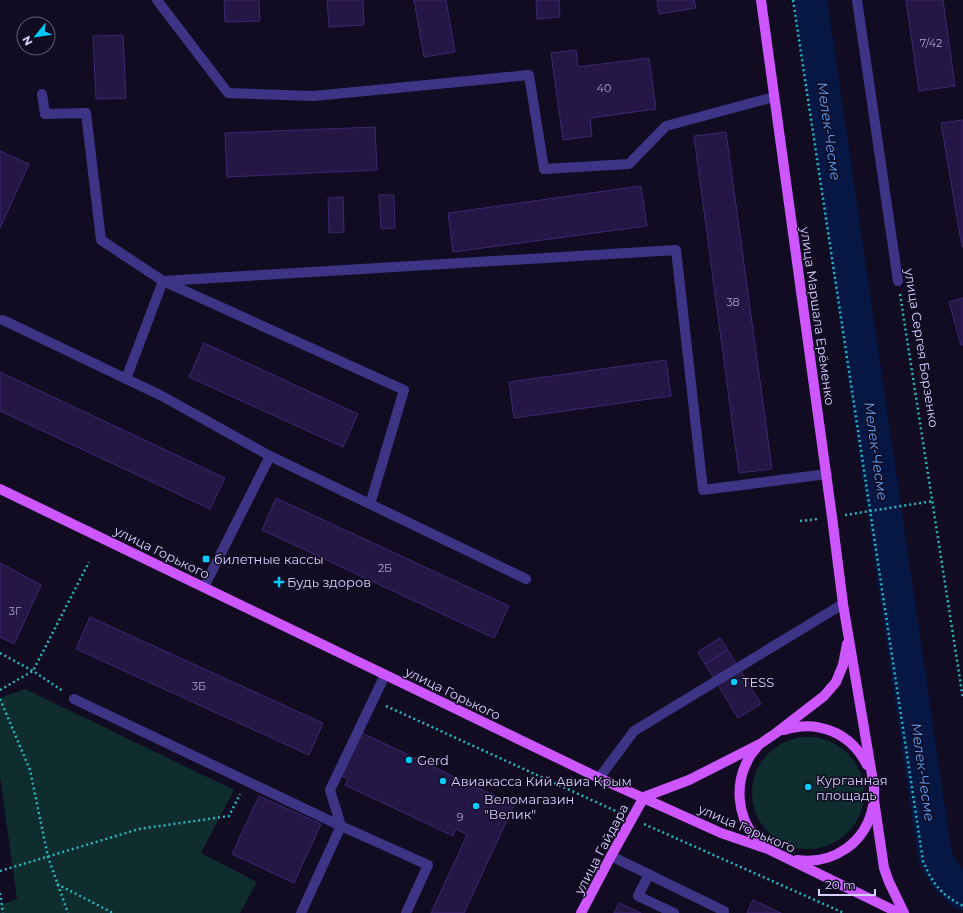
<svg xmlns="http://www.w3.org/2000/svg" width="963" height="913" font-family="Montserrat,sans-serif">
	<style>
		.green { fill: #0f2c2e }
		.lines { fill: none; stroke-linecap: round; stroke-linejoin: round }
		.river { stroke: #061743; stroke-width: 34 }
		.building { fill: #241746; stroke: #3d2773 }
		.path { stroke: #26b8bc; stroke-width: 2.5; stroke-dasharray: 2 3; stroke-linecap: butt }
		.minor { stroke: #3e3486; stroke-width: 10 }
		.major { stroke: #ce56ff; stroke-width: 10 }
		.poi-dot { fill: #00cbfa; stroke: #120c23; stroke-width: 1.5 }
		.labels { text-anchor: middle; dominant-baseline: central; stroke-width: 3; stroke-linejoin: round; paint-order: stroke }
		.number-label { font-size: 11px; fill: #aba1d1 }
		.street-label { font-size: 13px; fill: #d8cfff; stroke: #120c23 }
		.poi-label { font-size: 13px; fill: #d8cfff; stroke: #120c23; text-anchor: start }
		.water-label { font-size: 14px; font-style: italic; fill: #5da6ff; stroke: #120c23 }
	</style>
	<rect width="100%" height="100%" fill="#120c23"/>
	<g class="green">
		<polygon points="25,689 234,790 201,853 257,882 240,913 0,913 0,905 17,899 0,776 0,698"/>
		<circle cx="808" cy="793" r="56"/>
	</g>
	<g class="lines">
		<polyline class="river" points="810,0 935,857 948,879 963,893"/>
	</g>
	<g class="building">
		<polygon points="224,0 259,0 260,21 225,22"/>
		<polygon points="327,0 363,0 364,25 329,27"/>
		<polygon points="414,0 446,0 455,52 424,57"/>
		<polygon points="536,0 559,0 560,17 537,19"/>
		<polygon points="657,0 694,0 696,8 659,14"/>
		<polygon points="906,0 943,0 955,86 919,91"/>
		<polygon points="123,35 126,98 96,99 93,36"/>
		<polygon points="576,50 578,67 649,58 656,109 590,118 592,136 563,140 551,53"/>
		<polygon points="963,120 963,247 962,247 941,123"/>
		<polygon points="375,127 377,170 227,177 225,133"/>
		<polygon points="726,132 772,469 739,473 694,136"/>
		<polygon points="0,151 29,164 0,228"/>
		<polygon points="641,186 647,226 453,252 448,213"/>
		<polygon points="379,195 394,195 395,228 381,229"/>
		<polygon points="343,197 344,232 329,233 328,198"/>
		<polygon points="963,298 963,345 961,345 949,302"/>
		<polygon points="204,343 358,414 343,447 189,377"/>
		<polygon points="666,360 671,396 514,418 509,382"/>
		<polygon points="0,372 225,478 210,509 0,411"/>
		<polygon points="276,498 509,606 494,638 262,530"/>
		<polygon points="0,563 41,585 14,644 0,637"/>
		<polygon points="90,617 323,723 309,755 76,649"/>
		<polygon points="720,638 728,650 705,664 698,652"/>
		<polygon points="728,650 761,704 738,718 705,664"/>
		<polygon points="360,732 514,805 464,913 431,913 467,835 456,829 453,836 345,785 348,779 340,775"/>
		<polygon points="259,796 321,824 294,883 232,854"/>
		<polygon points="753,900 781,913 747,913"/>
		<polygon points="619,903 641,913 614,913"/>
	</g>
	<g class="lines">
		<g class="path">
			<path d="M793 0 923 861C933 884 940 894 963 906"/>
			<polyline points="900,294 963,699"/>
			<polyline points="845,515 933,501"/>
			<polyline points="800,521 818,519"/>
			<polyline points="0,653 33,671 63,691"/>
			<polyline points="0,690 33,671 89,562"/>
			<polyline points="0,699 30,770 48,857 68,913"/>
			<polyline points="386,706 620,813"/>
			<polyline points="644,824 844,913"/>
			<polyline points="0,871 139,829 229,816 240,794"/>
			<polyline points="57,884 113,913"/>
			<polyline points="0,893 3,913"/>
		</g>
		<g class="minor">
			<polyline points="157,0 228,93 314,96 529,75 544,169 629,164 666,126 774,97"/>
			<polyline points="857,0 898,281"/>
			<polyline points="42,94 45,114 86,113 101,240 163,281 404,390 370,504"/>
			<polyline points="3,320 162,396 270,456"/>
			<polyline points="126,379 163,281 676,250 703,490 827,474"/>
			<polyline points="204,587 270,456 526,579"/>
			<polyline points="74,699 341,826 428,865 406,913"/>
			<polyline points="599,778 634,731 843,604"/>
			<polyline points="611,856 724,911 723,913"/>
			<polyline points="649,874 638,896 674,913"/>
			<polyline points="301,913 341,826 330,790 385,675"/>
		</g>
		<g class="major">
			<polyline points="761,0 832,517 843,604 874,787 874,800 884,868 889,882 904,913"/>
			<polyline points="0,489 599,778 721,833 768,849 899,913"/>
			<path d="M784 730C818 719 851 733 867 765"/>
			<path d="M757 747C754 751 750 755 748 760 735 783 737 815 754 836 757 840 761 843 765 847"/>
			<polyline points="644,797 689,780 760,744 776,733 824,696 836,682 843,665 847,644"/>
			<path d="M797 860C833 865 866 843 873 806"/>
			<polyline points="581,913 611,856 644,797"/>
		</g>
	</g>
	<g class="poi-dot">
		<rect x="202" y="555" width="8" height="8" rx="2"/>
		<path d="M277 576h4v4h4v4h-4v4h-4v-4h-4v-4h4z"/>
		<circle cx="734" cy="682" r="4"/>
		<circle cx="409" cy="760" r="4"/>
		<circle cx="443" cy="781" r="4"/>
		<circle cx="808" cy="787" r="4"/>
		<circle cx="476" cy="806" r="4"/>
	</g>
	<g class="labels">
		<g class="number-label">
			<text x="931" y="43">7/42</text>
			<text x="604" y="88">40</text>
			<text x="733" y="302">38</text>
			<text x="385" y="568">2Б</text>
			<text x="15" y="611">3Г</text>
			<text x="199" y="686">3Б</text>
			<text x="460" y="817">9</text>
		</g>
		<g class="street-label">
			<text transform="translate(818 316) rotate(82)">улица Маршала Ерёменко</text>
			<text transform="translate(922 348) rotate(81)">улица Сергея Борзенко</text>
			<text transform="translate(162 552) rotate(26)">улица Горького</text>
			<text transform="translate(453 693) rotate(26)">улица Горького</text>
			<text transform="translate(747 828) rotate(23)">улица Горького</text>
			<text transform="translate(601 849) rotate(-62)">улица Гайдара</text>
		</g>
		<g class="poi-label">
			<text x="214" y="559">билетные кассы</text>
			<text x="287" y="582">Будь здоров</text>
			<text x="742" y="682">TESS</text>
			<text x="417" y="760">Gerd</text>
			<text x="816" y="780">Курганная<tspan x="816" dy="15">площадь</tspan></text>
			<text x="451" y="781">Авиакасса Кий Авиа Крым</text>
			<text x="484" y="799">Веломагазин<tspan x="484" dy="15">"Велик"</tspan></text>
		</g>
		<g class="water-label">
			<text transform="translate(829 131) rotate(82)">Мелек-Чесме</text>
			<text transform="translate(876 451) rotate(82)">Мелек-Чесме</text>
			<text transform="translate(923 772) rotate(82)">Мелек-Чесме</text>
		</g>
	</g>
	<g transform="translate(36 36) rotate(241)"><circle r="19" fill="#120c23" stroke="#615a7b"/>
	<path d="M0-3L7 15L0 10L-7 15Z" fill="#00cbfa"/>
	<text y="-6" font-size="11" font-weight="bold" text-anchor="middle" fill="#d8cfff">N</text>
	</g>
	<path d="M819 889v6h56v-6" fill="none" stroke="#d8cfff" stroke-width="2"/>
	<text x="825" y="889" font-size="12" fill="#d8cfff" stroke="#120c23" stroke-width="3" paint-order="stroke">20 m</text>
</svg>
